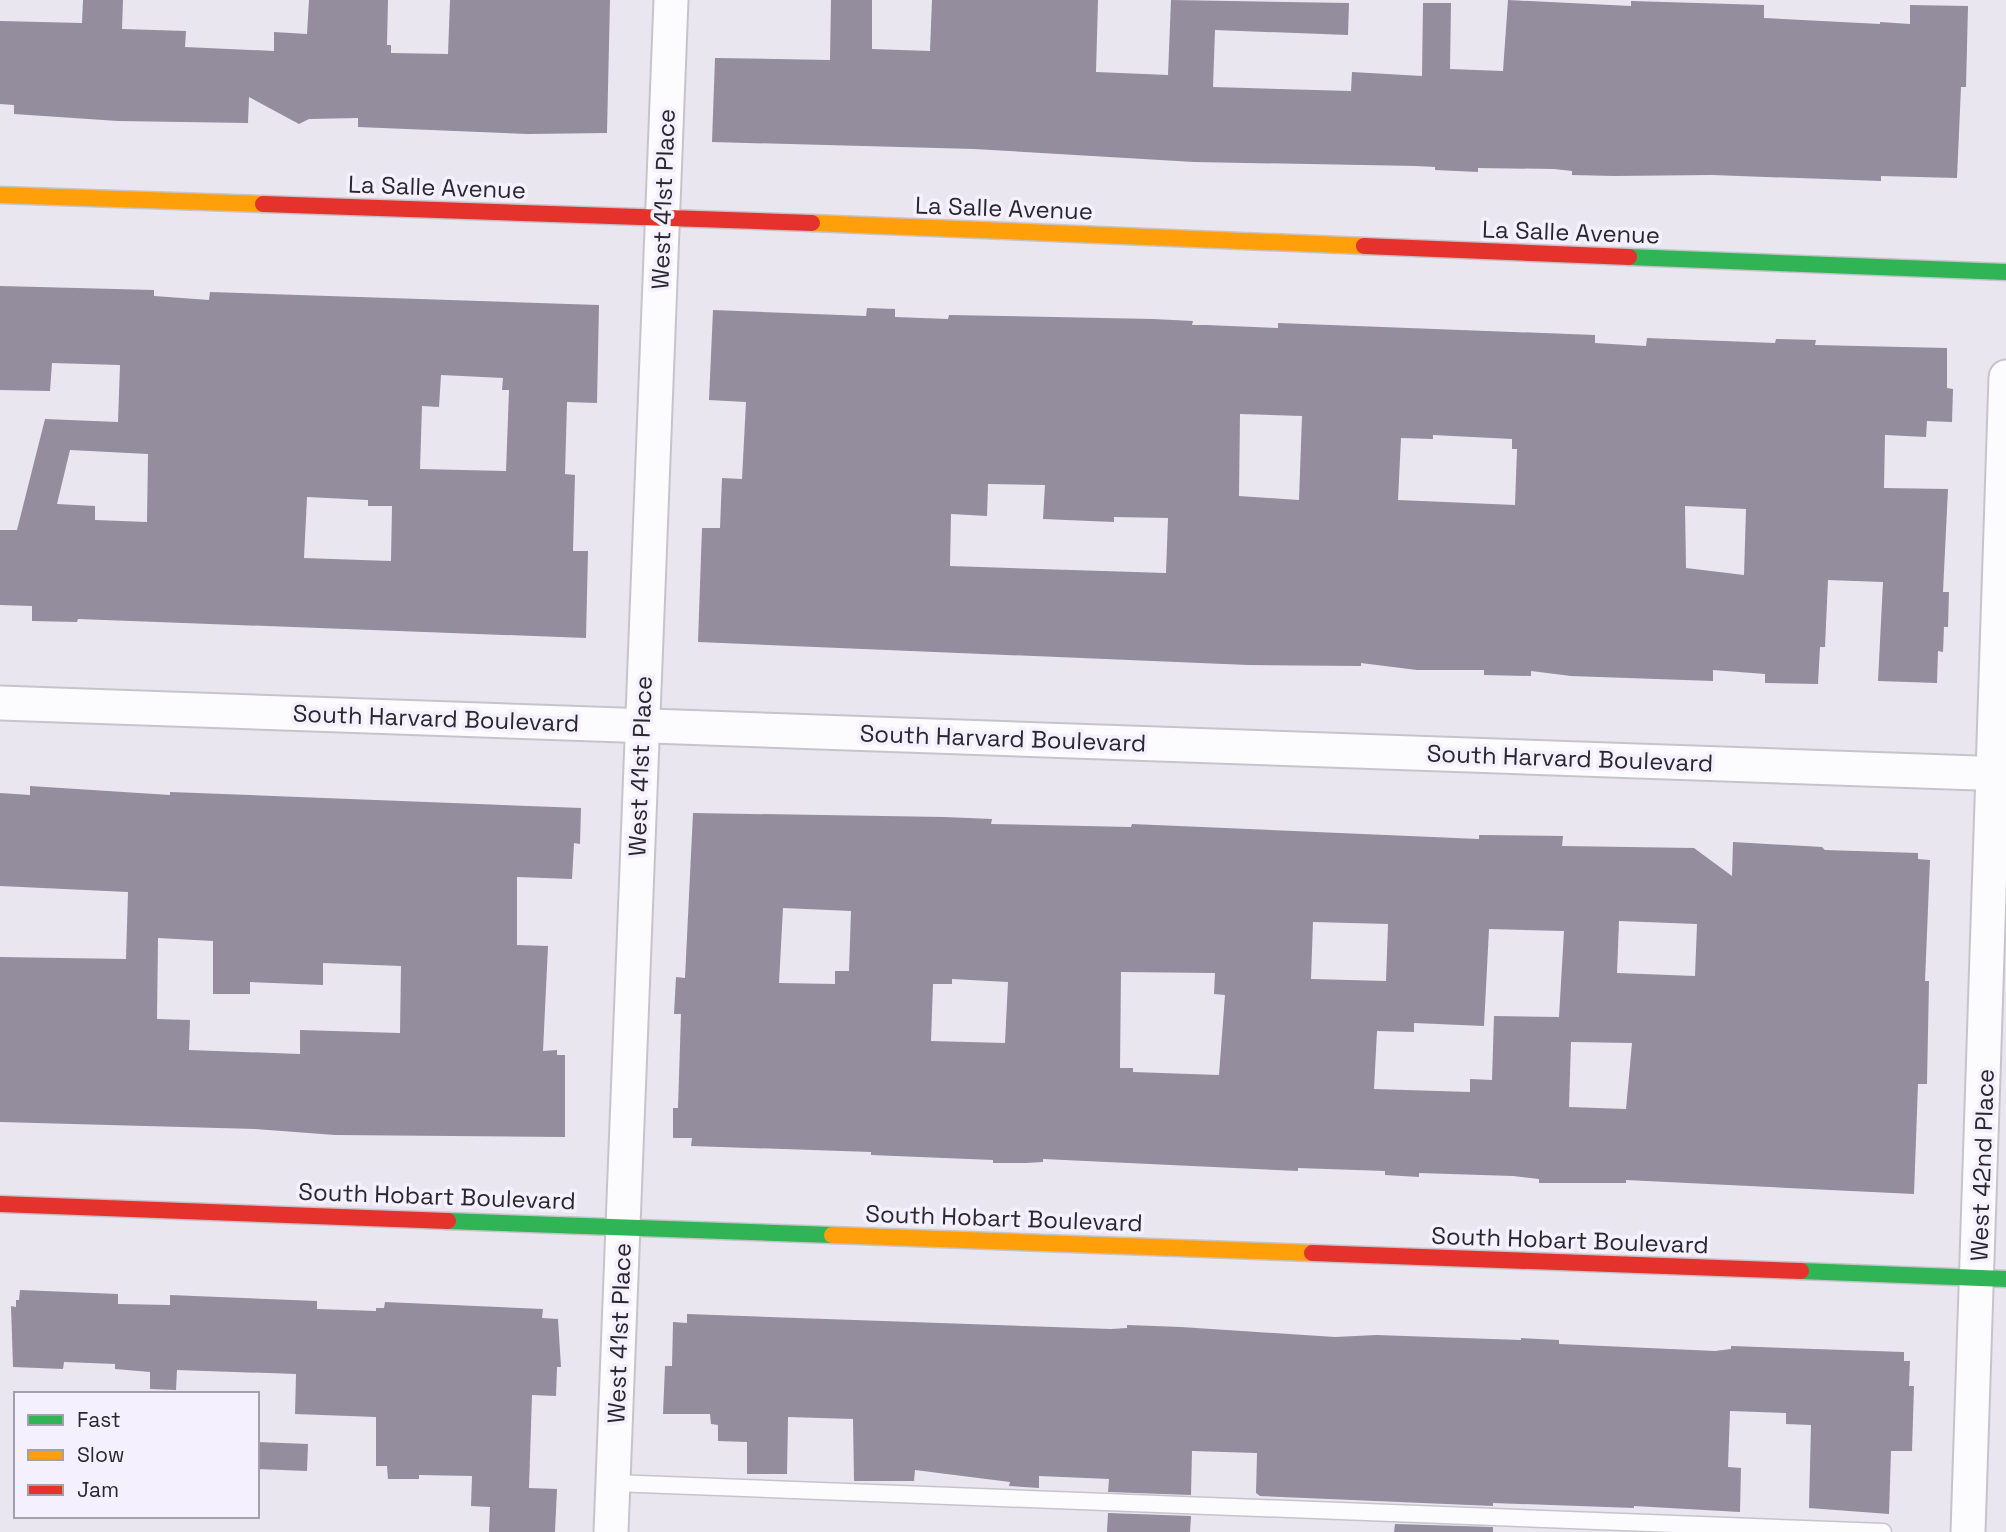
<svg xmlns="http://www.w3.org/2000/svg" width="2006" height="1532" font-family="'Space Grotesk',sans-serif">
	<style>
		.building { fill: #938d9d; fill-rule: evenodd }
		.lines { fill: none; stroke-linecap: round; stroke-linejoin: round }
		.lane-casing { stroke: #c6c4cb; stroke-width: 19 }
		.street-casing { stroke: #c6c4cb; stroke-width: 37 }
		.fast-casing { stroke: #c6c4cb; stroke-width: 19 }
		.slow-casing { stroke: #c6c4cb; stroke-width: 19 }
		.jam-casing { stroke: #c6c4cb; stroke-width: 19 }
		.lane { stroke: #fcfbfd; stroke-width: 16 }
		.street { stroke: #fcfbfd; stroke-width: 33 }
		.fast { stroke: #30b455; stroke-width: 16 }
		.slow { stroke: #ff9f0a; stroke-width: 16 }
		.jam { stroke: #e5322d; stroke-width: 16 }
		.labels { text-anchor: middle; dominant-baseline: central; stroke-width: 7; stroke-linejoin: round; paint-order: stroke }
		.street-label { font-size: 24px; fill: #2a282e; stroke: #f5f0fe }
	</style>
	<rect width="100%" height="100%" fill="#e9e6f0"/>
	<g class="building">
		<polygon points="83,0 123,0 122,29 186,31 185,47 274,51 274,32 307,34 309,0 388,0 387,45 391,45 391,53 448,54 450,0 610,0 607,133 528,134 358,127 358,118 309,119 299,124 249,97 248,123 118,121 14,114 14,105 0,104 0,21 82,23"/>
		<polygon points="831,0 872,0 872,49 930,51 932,0 1098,0 1096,72 1168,75 1171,0 1349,3 1348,35 1215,30 1213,87 1351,91 1352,72 1422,76 1423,3 1451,3 1450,69 1503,71 1508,0 1631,6 1631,1 1764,5 1764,18 1880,24 1880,22 1910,24 1910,5 1968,6 1966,87 1961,87 1957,178 1881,176 1881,181 1712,175 1614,176 1572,175 1572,171 1554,169 1478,168 1478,172 1435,170 1435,167 1416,166 1194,162 974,149 712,142 715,58 830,60"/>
		<path d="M0 286 154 290V296L209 300 210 292 599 305 597 403 567 402 565 474 575 475 573 551H588L586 638 78 619 77 622 32 621V606L0 605V530H17L45 419 118 422 120 365 52 363 50 391 0 390ZM441 375 503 378 502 390H509L506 471 420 469 422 406 439 407ZM70 450 148 454 147 522 95 520V506L57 504ZM307 497 368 500V506H392L391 561 304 558Z"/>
		<path d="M867 308 895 309V317L948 319 949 315 1153 319 1193 321 1192 325H1206L1278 328V323L1595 335V343L1646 346 1647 338 1775 343 1776 339 1816 340 1815 345 1947 348V388L1953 389 1952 422 1927 421 1926 437 1885 435 1884 488 1948 489 1943 592H1949L1948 627H1944L1943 652 1938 651 1937 683 1878 681 1883 582 1828 580 1825 647H1820L1818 684 1765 683V674L1713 670V681L1571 676 1531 671V676L1484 675V670H1417L1361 663V666L1248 665 698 642 702 528H720L722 478 742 479 746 402 709 400 713 310 866 316ZM1240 414 1302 416 1299 500 1239 496ZM1433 435 1512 439V449H1517L1515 505 1398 500 1401 438 1433 439ZM988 484 1045 485 1043 519 1114 522V517L1168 518 1166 573 950 566 951 514 987 516ZM1685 506 1746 509 1744 575 1686 568Z"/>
		<path d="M30 786 170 795V792L581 808 580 844 574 843 572 879 517 877V945L548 946 543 1051 557 1050V1055H565V1137L335 1135 255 1129 0 1122V957L126 959 128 892 0 886V793L30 795ZM158 938 213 941V994H250V982L323 985V963L401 966 400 1033 300 1030V1054L189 1050 190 1020 157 1019Z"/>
		<path d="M693 813 944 817 992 819 991 824 1131 827 1132 824 1479 839V835L1563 836 1562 846 1694 848 1732 876 1733 842 1822 847 1825 850 1918 853V859L1930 860 1925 981H1929L1927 1084H1918L1914 1194 1626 1180V1183H1539V1179L1513 1176 1419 1173V1177L1385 1175V1171L1298 1168V1171L1043 1159V1162L1026 1163H993V1160L871 1155V1152L691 1146 692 1138H673V1108H678L681 1014H674L676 977 685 978ZM783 908 851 911 849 971H835V984L779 983ZM1619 921 1697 924 1695 976 1617 973ZM1313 922 1388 924 1386 981 1311 979ZM1489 929 1564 931 1559 1017 1494 1016 1492 1080 1470 1079V1092L1374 1089 1377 1031 1414 1032V1023L1484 1026ZM1121 972 1215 973 1214 994 1225 995 1219 1075 1133 1072V1068H1120ZM952 979 1008 982 1005 1043 931 1041 933 984H952ZM1571 1042 1632 1043 1626 1109 1569 1107Z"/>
		<polygon points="20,1290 118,1294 118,1304 170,1305 170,1295 317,1301 317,1309 376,1311 376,1308 384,1308 385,1302 543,1309 542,1318 558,1319 561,1367 557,1367 556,1396 532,1395 529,1488 557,1489 555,1532 489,1532 490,1507 471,1506 472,1476 419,1475 419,1479 388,1479 387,1466 376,1466 376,1417 295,1414 296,1374 177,1370 176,1390 150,1389 150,1372 115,1369 115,1364 64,1362 63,1369 13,1367 11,1306 16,1307 16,1300 19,1300"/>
		<polygon points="687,1314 1111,1329 1127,1328 1127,1325 1181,1327 1335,1337 1376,1335 1521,1340 1521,1338 1559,1340 1559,1344 1715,1351 1731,1349 1731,1346 1904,1352 1904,1361 1910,1361 1909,1386 1914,1386 1912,1451 1891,1451 1889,1514 1809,1508 1811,1425 1786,1424 1786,1413 1730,1411 1728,1467 1741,1468 1740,1512 1634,1506 1634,1508 1493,1503 1493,1506 1260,1496 1256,1493 1257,1453 1192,1451 1191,1495 1108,1492 1109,1479 1039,1476 1039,1488 1009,1486 1010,1482 915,1470 914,1481 854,1481 853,1419 788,1417 787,1474 747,1474 747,1442 718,1441 718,1425 711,1424 710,1414 663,1414 665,1366 672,1366 673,1322 687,1323"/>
		<polygon points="257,1442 308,1444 307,1471 257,1469"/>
		<polygon points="1108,1513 1191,1516 1190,1532 1107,1532"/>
		<polygon points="1395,1524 1493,1527 1493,1532 1394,1532"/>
	</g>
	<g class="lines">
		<defs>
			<polyline id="lane" points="613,1483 1883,1532"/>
			<g id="street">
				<polyline points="0,703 2006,774"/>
				<polyline points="611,1532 671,0"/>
				<polyline points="1968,1532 2006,377"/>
			</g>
			<g id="fast">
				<polyline points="1629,257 2006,272"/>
				<polyline points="448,1221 832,1235"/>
				<polyline points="1801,1271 2006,1279"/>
			</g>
			<g id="slow">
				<polyline points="0,195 263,204"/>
				<polyline points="812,223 1364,246"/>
				<polyline points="832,1235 1312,1253"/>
			</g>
			<g id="jam">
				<polyline points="263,204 812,223"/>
				<polyline points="1364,246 1629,257"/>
				<polyline points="0,1204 448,1221"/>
				<polyline points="1312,1253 1801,1271"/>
			</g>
		</defs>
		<use href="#lane" class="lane-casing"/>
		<use href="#street" class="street-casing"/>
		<use href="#fast" class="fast-casing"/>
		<use href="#slow" class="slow-casing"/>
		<use href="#jam" class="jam-casing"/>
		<use href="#lane" class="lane"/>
		<use href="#street" class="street"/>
		<use href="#fast" class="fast"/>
		<use href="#slow" class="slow"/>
		<use href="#jam" class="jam"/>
	</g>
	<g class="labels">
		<g class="street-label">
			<text transform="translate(437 187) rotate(2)">La Salle Avenue</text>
			<text transform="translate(663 199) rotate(-88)">West 41st Place</text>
			<text transform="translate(1004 208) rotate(2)">La Salle Avenue</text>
			<text transform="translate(1571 232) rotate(2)">La Salle Avenue</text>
			<text transform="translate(436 718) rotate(2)">South Harvard Boulevard</text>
			<text transform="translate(1003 738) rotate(2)">South Harvard Boulevard</text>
			<text transform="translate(1570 758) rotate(2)">South Harvard Boulevard</text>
			<text transform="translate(640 766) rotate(-88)">West 41st Place</text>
			<text transform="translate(1982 1165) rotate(-88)">West 42nd Place</text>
			<text transform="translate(437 1196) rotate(2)">South Hobart Boulevard</text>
			<text transform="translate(1004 1218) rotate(2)">South Hobart Boulevard</text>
			<text transform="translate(1570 1240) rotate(2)">South Hobart Boulevard</text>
			<text transform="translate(619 1333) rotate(-88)">West 41st Place</text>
		</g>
	</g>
	<rect x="14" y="1392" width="245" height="126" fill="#f5f0fe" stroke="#a4a0ab" stroke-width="2"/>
	<rect x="28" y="1415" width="35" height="10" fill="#30b455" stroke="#a4a0ab" stroke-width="2"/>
	<text x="77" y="1427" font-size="21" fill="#2a282e">Fast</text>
	<rect x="28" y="1450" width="35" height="10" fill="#ff9f0a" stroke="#a4a0ab" stroke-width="2"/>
	<text x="77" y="1462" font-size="21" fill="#2a282e">Slow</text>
	<rect x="28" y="1485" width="35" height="10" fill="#e5322d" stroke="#a4a0ab" stroke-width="2"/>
	<text x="77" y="1497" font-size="21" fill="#2a282e">Jam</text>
</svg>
